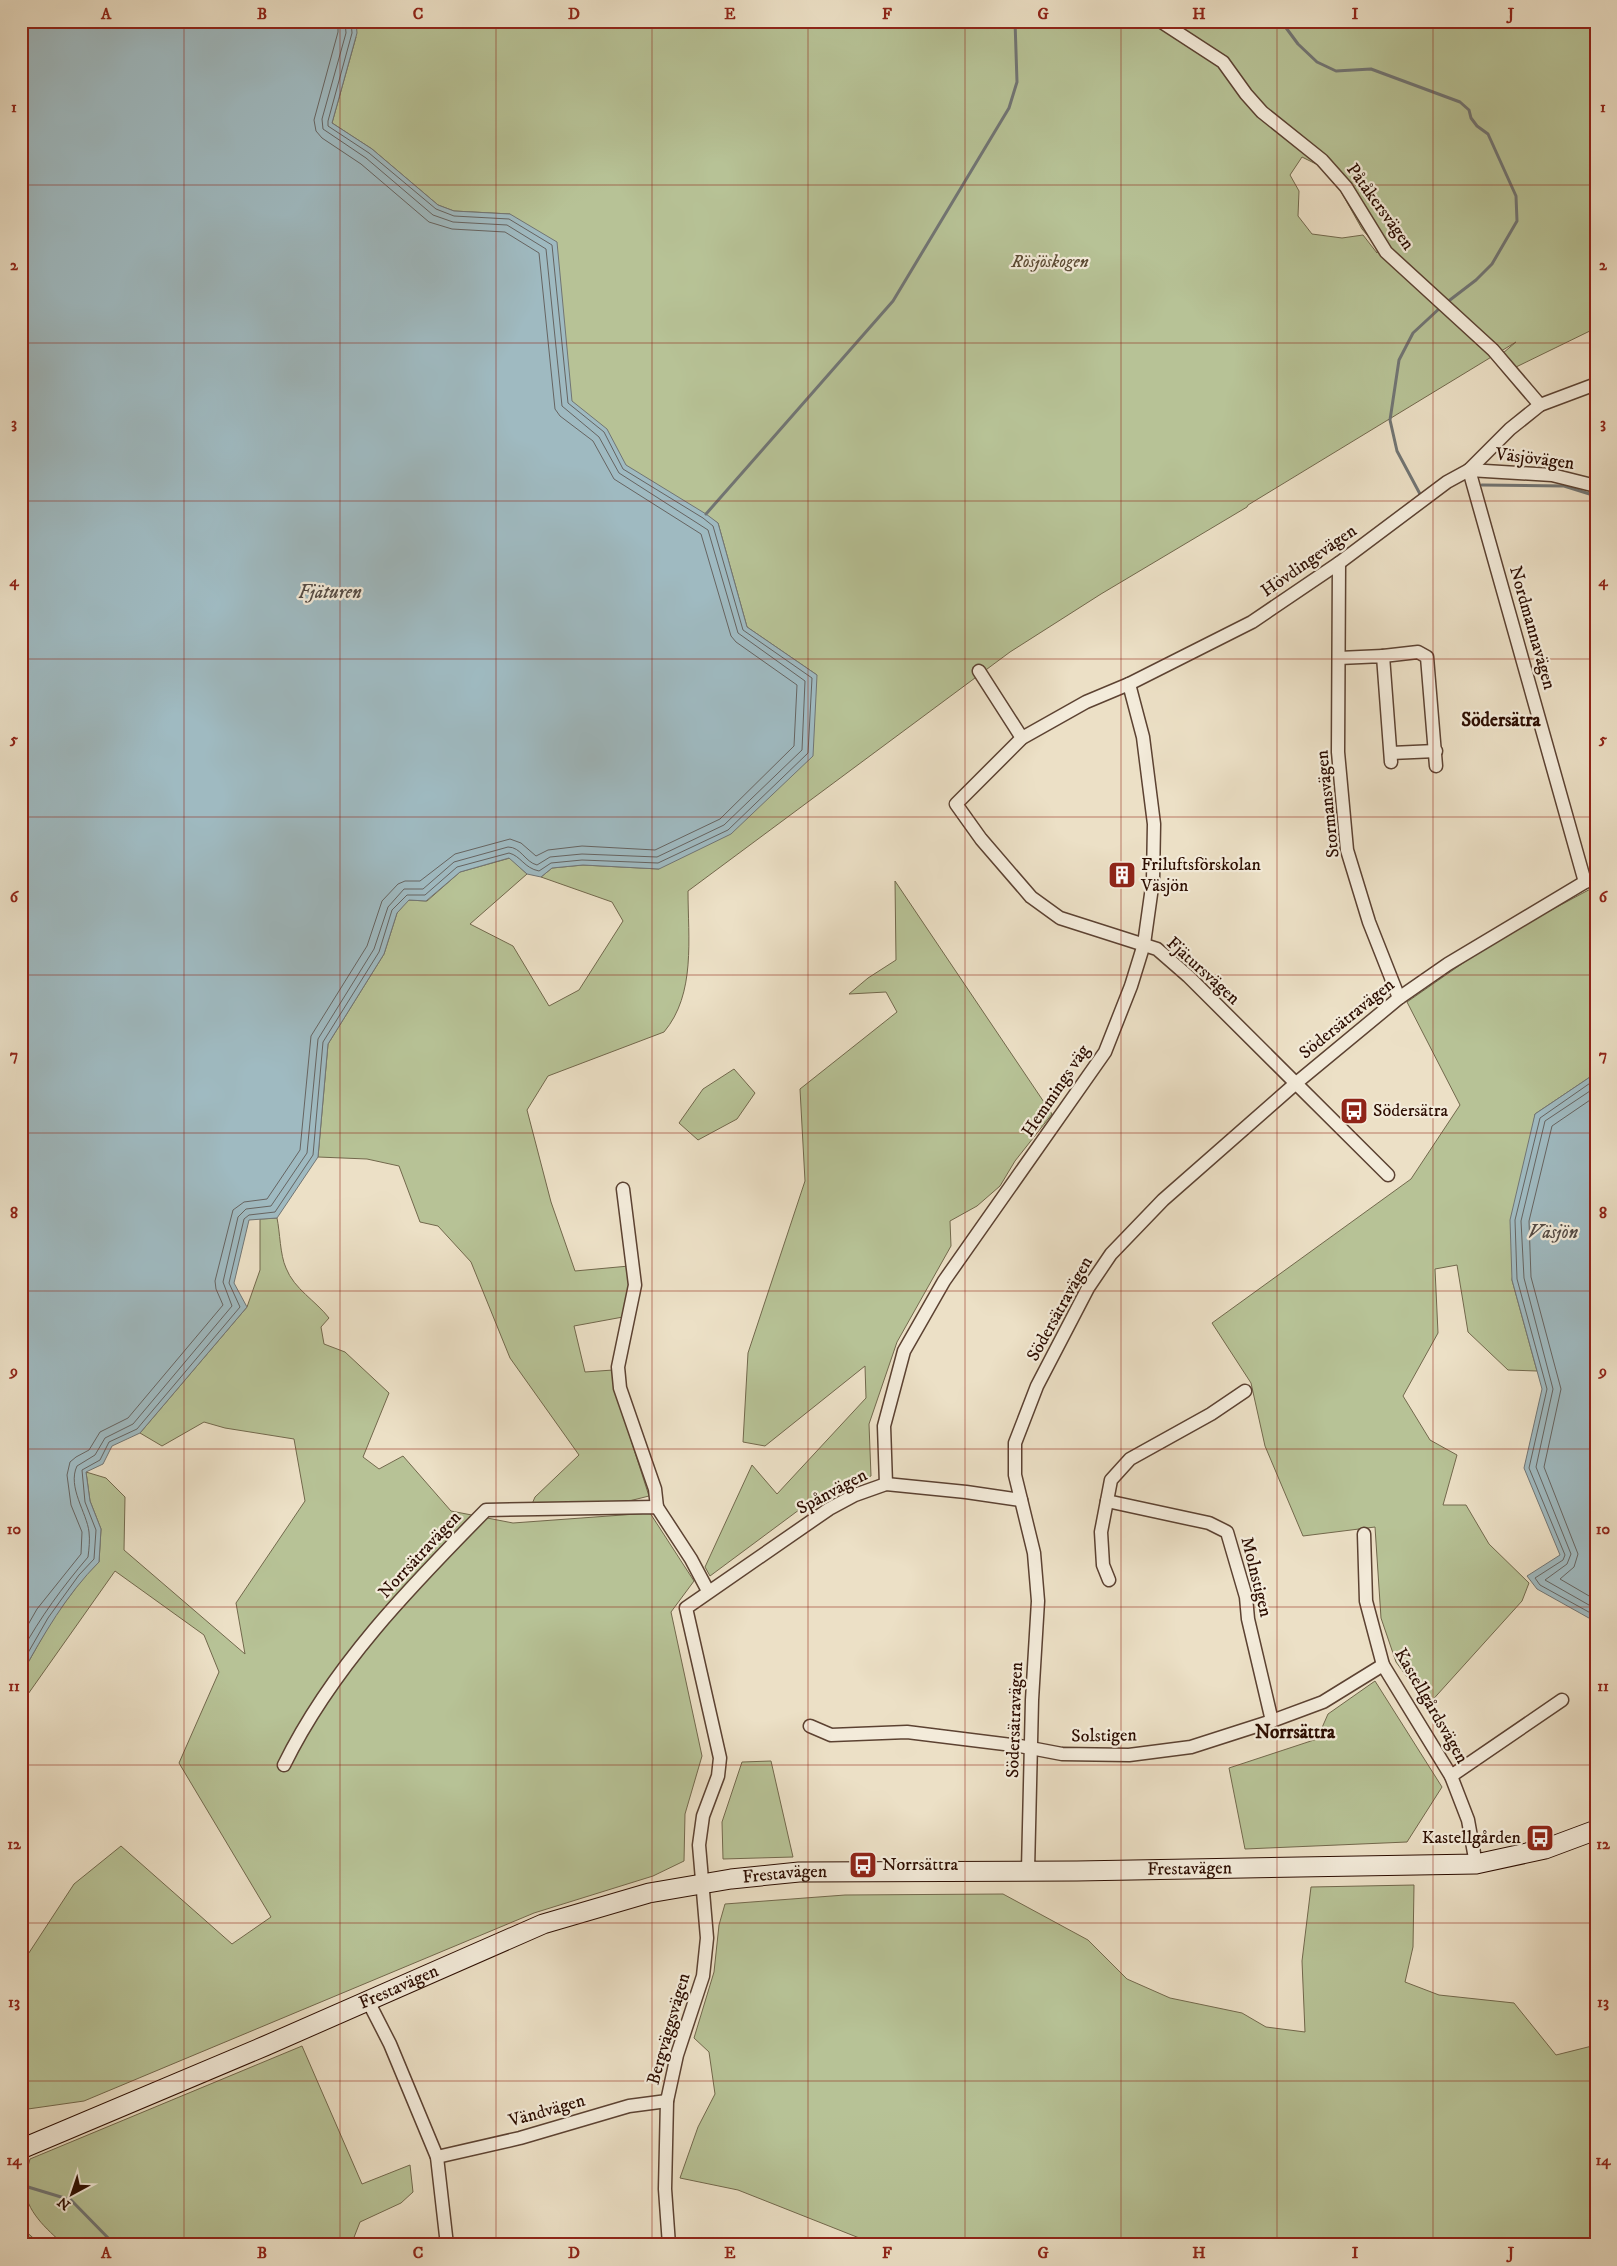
<svg xmlns="http://www.w3.org/2000/svg" width="1617" height="2266" font-family="'IM FELL DW Pica',serif">
	<style>
		.green { fill: #b7c296; stroke: #72684c; fill-rule: evenodd }
		.water { fill: #9fbac1; stroke: #717574 }
		.lines { fill: none; stroke-linecap: round; stroke-linejoin: round }
		.shore { stroke: #666461; stroke-width: 1 }
		.stream { stroke: #717574; stroke-width: 3 }
		.street-casing { stroke: #5c4232; stroke-width: 15 }
		.secondary-casing { stroke: #2c0d01; stroke-width: 21 }
		.street { stroke: #f3ebda; stroke-width: 12 }
		.secondary { stroke: #f3ebda; stroke-width: 19 }
		.grid { fill: none; stroke: #8f2418; stroke-width: 1; stroke-opacity: 0.55 }
		.labels { text-anchor: middle; dominant-baseline: central; stroke-width: 4.5; stroke-linejoin: round; paint-order: stroke }
		.street-label { font-size: 18px; fill: #2c0d01; stroke: #f3ebda }
		.park-label { font-size: 18px; font-style: italic; fill: #5d4c35; stroke: #f3ebda }
		.poi-label { font-size: 18px; fill: #2c0d01; stroke: #f3ebda; text-anchor: start }
		.water-label { font-size: 19px; font-style: italic; fill: #544a44; stroke: #f3ebda }
		.neighbourhood-label { font-size: 19px; font-weight: bold; fill: #2c0d01; stroke: #f3ebda }
		.neatline { fill: none; stroke: #8f2418; stroke-width: 2 }
		.grid-label { font-size: 16px; text-anchor: middle; font-weight: bold; fill: #8f2418 }
	</style>
	<rect width="100%" height="100%" fill="#ece0c6"/>
	<filter id="stains"><feTurbulence type="fractalNoise" baseFrequency=".004" numOctaves="4"/><feColorMatrix values="0 0 0 0 .2 0 0 0 0 .09 0 0 0 0 .02 0 0 0 .5 -.17"/></filter>
	<radialGradient id="worn" r=".72"><stop offset=".6" stop-color="#630" stop-opacity="0"/><stop offset="1" stop-color="#630" stop-opacity=".3"/></radialGradient>
	<g class="green">
		<path d="M336 21H1596V328L1514 368 1503 353 1516 342 1248 505 1247 507 1101 594 1010 652 688 891C688 938 696 994 664 1032L548 1076 527 1110 551 1202 575 1271 629 1266V1296L623 1317 574 1326 585 1372 613 1370 630 1437 649 1496 629 1501 532 1504 535 1497 579 1455 510 1358 471 1262 438 1226 420 1222 399 1166 367 1159 318 1157 328 1044 384 954 397 913 408 900 427 901 460 872 510 858 527 874 470 924 513 946 549 1006 579 990 623 921 612 902 541 877 552 868 583 865 659 869 817 675 747 627 718 523 577 449 510 214 454 211 438 205 372 149 332 123 356 37ZM1302 157 1318 165 1339 188 1362 229 1378 248 1377 253 1363 235 1342 238 1312 234 1298 216 1299 191 1290 175Z"/>
		<polygon points="895,881 1052,1114 1015,1161 1000,1186 977,1206 950,1221 951,1246 897,1342 869,1424 871,1476 815,1498 710,1576 705,1567 752,1465 777,1494 866,1398 865,1366 765,1446 743,1442 748,1353 805,1181 800,1089 897,1012 886,992 849,994 868,978 896,960"/>
		<polygon points="1596,886 1596,1073 1535,1114 1512,1280 1537,1371 1508,1370 1468,1332 1457,1265 1435,1269 1438,1333 1403,1396 1430,1440 1457,1455 1443,1505 1466,1505 1489,1544 1529,1583 1522,1601 1428,1705 1396,1662 1381,1618 1375,1527 1303,1536 1265,1446 1251,1383 1212,1323 1411,1179 1460,1105 1407,1002 1499,938"/>
		<polygon points="734,1069 755,1093 737,1119 698,1140 679,1123 703,1089"/>
		<path d="M277 1218C280 1232 280 1255 286 1268 294 1289 316 1301 329 1318L321 1327 324 1344 345 1352 389 1393 363 1457 379 1469 403 1456 451 1511 513 1523 650 1513 694 1581 671 1612 702 1756 685 1814 684 1861 653 1876 534 1913 84 2101 21 2110V1965L74 1884 121 1846 232 1944 271 1917 179 1763 219 1672 204 1635 115 1571 21 1704V1675L52 1620 83 1578 99 1562 101 1529 90 1501 86 1472 106 1478 125 1497 124 1550 245 1654 236 1603 305 1501 294 1439 225 1428 204 1422 162 1446 140 1433 247 1307 260 1270V1219Z"/>
		<polygon points="1375,1681 1442,1787 1407,1842 1245,1849 1229,1768 1317,1739 1328,1714"/>
		<polygon points="771,1761 793,1857 723,1859 722,1822 742,1762"/>
		<polygon points="1414,1885 1413,1947 1405,1982 1439,1995 1514,2003 1556,2055 1596,2045 1596,2245 877,2245 738,2190 680,2178 698,2127 715,2094 709,2052 694,2038 714,1972 719,1925 725,1904 845,1895 1003,1894 1088,1940 1127,1979 1170,1998 1242,2013 1266,2027 1305,2032 1302,1961 1311,1887"/>
		<path d="M302 2046 362 2184 410 2165 413 2192 401 2203 360 2222 351 2245H64C46 2228 26 2212 24 2185 24 2177 28 2167 30 2159Z"/>
		<polygon points="21,2227 41,2245 21,2245"/>
	</g>
	<g class="water">
		<path d="M21 21H356L357 33 332 123 372 149 438 205 454 211 510 214 557 242 572 401 607 429 626 465 706 514 718 523 747 627 817 675 813 756 731 834 659 869 583 865 552 868 541 877 527 874 509 858 460 872 426 901 409 900 397 913 384 954 328 1044 318 1157 277 1218 249 1220 234 1283 247 1307 140 1433 112 1446 103 1464 86 1472 90 1501 101 1529 99 1562C66 1595 44 1634 21 1675Z"/>
		<polygon points="1596,1073 1596,1622 1537,1589 1527,1576 1560,1555 1524,1468 1542,1389 1512,1280 1510,1220 1535,1114"/>
	</g>
	<g class="lines">
		<g class="shore">
			<polyline points="1596,1079 1540,1118 1515,1220 1517,1279 1547,1389 1529,1468 1565,1555 1563,1560 1535,1578 1540,1585 1596,1616"/>
			<polyline points="1596,1087 1545,1121 1521,1221 1524,1278 1553,1389 1536,1467 1571,1554 1567,1564 1545,1580 1596,1609"/>
			<polyline points="1596,1096 1552,1126 1529,1221 1531,1277 1561,1389 1544,1467 1578,1554 1574,1567 1560,1579 1596,1600"/>
			<polyline points="21,1637 37,1609 81,1554 82,1532 71,1505 67,1475 70,1462 76,1457 89,1450 100,1432 128,1418 223,1305 216,1289 215,1281 233,1210 244,1202 267,1199 300,1150 311,1036 367,946 382,901 398,884 405,881 420,881 455,854 510,839 521,843 536,856 548,850 582,846 655,850 720,819 794,746 797,685 736,642 731,636 701,534 614,479 593,441 560,416 555,409 539,253 505,232 452,229 429,222 361,164 322,138 316,131 314,120 338,32 338,21"/>
			<path d="M21 1652C42 1615 61 1589 88 1557 89 1549 90 1540 89 1532 87 1513 67 1487 77 1466L95 1455 105 1438 133 1424 232 1306 223 1282 238 1217 246 1209 271 1206 307 1153 318 1039 374 949 388 907 404 889H423L454 862 508 847C521 847 525 862 537 865L550 857 582 854 657 857 724 825 802 750 805 681 738 633 708 530 619 473 599 437 562 406 546 249 507 225 453 222 433 215 366 158 323 129 322 119 346 33 345 21"/>
			<path d="M21 1665 48 1618 79 1575 94 1559 96 1530 85 1502 82 1470 100 1460 109 1442 137 1429 240 1307 229 1283 244 1219 249 1215 275 1212 313 1155 323 1042 379 952 392 910 407 895H425L457 867 509 853C521 856 524 868 539 871L551 863 582 860 658 863 728 830 808 753 812 678 743 630 713 526 703 518 623 469 604 432 568 403 552 245 509 219 454 216 436 209 369 153 328 126V121L352 33 351 21"/>
		</g>
		<g class="stream">
			<polyline points="1281,21 1298,44 1317,62 1336,71 1371,69 1460,102 1469,110 1471,118 1477,126 1488,134 1516,196 1517,221 1492,264 1476,280 1446,303"/>
			<polyline points="1482,485 1564,486 1596,496"/>
			<polyline points="1420,494 1397,451 1390,420 1399,360 1413,333 1441,307"/>
			<polyline points="706,514 893,301 1009,108 1017,82 1015,21"/>
			<polyline points="28,2187 71,2200 115,2245"/>
		</g>
		<defs>
			<g id="street">
				<polyline points="1160,21 1223,62 1246,94 1262,112 1322,160 1346,187 1386,252 1493,350 1540,405"/>
				<polyline points="1469,470 1585,882"/>
				<polyline points="1469,470 1552,475 1596,486"/>
				<polyline points="1339,563 1338,752 1347,850 1369,922 1399,998"/>
				<polyline points="1383,656 1418,652 1427,657 1436,766"/>
				<polyline points="1339,658 1383,656 1391,762"/>
				<polyline points="979,671 1022,738"/>
				<polyline points="1391,753 1436,751"/>
				<polyline points="1388,1175 1188,976 1157,949 1060,918 1031,897 981,839 956,804 1022,738 1086,702 1129,684 1252,622 1339,563 1447,482 1469,470 1510,429 1540,405 1596,384"/>
				<polyline points="623,1189 635,1285 618,1367 620,1388 655,1489 657,1507"/>
				<polyline points="886,1484 884,1426 904,1351 944,1281 1105,1052 1131,986 1144,944 1153,880 1154,824 1143,737 1129,684"/>
				<polyline points="1107,1501 1209,1523 1227,1532 1246,1597 1248,1619 1272,1721"/>
				<polyline points="1364,1534 1366,1601 1383,1665 1451,1776 1468,1820 1476,1864"/>
				<polyline points="1109,1580 1103,1565 1101,1532 1111,1480 1130,1459 1211,1414 1245,1391"/>
				<polyline points="810,1726 831,1735 907,1732 1020,1746 1062,1754 1129,1755 1191,1747 1272,1721 1323,1702 1383,1665"/>
				<path d="M284 1765C332 1667 410 1587 486 1510L657 1507 691 1559 708 1591"/>
				<polyline points="1451,1776 1562,1700"/>
				<polyline points="1028,1870 1032,1700 1038,1601 1034,1553 1015,1475 1015,1443 1037,1386 1088,1288 1111,1254 1163,1200 1295,1084 1399,998 1448,964 1585,882 1596,878"/>
				<polyline points="368,2001 390,2044 437,2157 447,2245"/>
				<polyline points="437,2157 520,2138 629,2106 667,2101"/>
				<polyline points="669,2245 665,2189 667,2101 677,2055 703,1976 707,1938 699,1845 703,1816 718,1776 720,1758 686,1608 829,1509 855,1495 886,1484 966,1492 1021,1500"/>
			</g>
			<g id="secondary">
				<path id="s1" d="M21 2149 265 2046 543 1924 649 1893 731 1879 799 1872 1077 1871 1476 1864 1545 1849 1596 1830"/>
			</g>
		</defs>
		<use href="#street" class="street-casing"/>
		<use href="#secondary" class="secondary-casing"/>
		<use href="#street" class="street"/>
		<use href="#secondary" class="secondary"/>
	</g>
	<path class="grid" d="M184 21V2245M340 21V2245M496 21V2245M652 21V2245M808 21V2245M965 21V2245M1121 21V2245M1277 21V2245M1433 21V2245M21 185H1596M21 343H1596M21 501H1596M21 659H1596M21 817H1596M21 975H1596M21 1133H1596M21 1291H1596M21 1449H1596M21 1607H1596M21 1765H1596M21 1923H1596M21 2081H1596"/>
	<defs>
		<symbol id="building-square" viewBox="-11 -11 22 22"><rect x="-9" y="-9" width="18" height="18" rx="4" fill="#8f2418" stroke="#f3ebda"/><path d="M-4-6H4V6H1V3H-1V6H-4ZM-2.5-4.3h1.7v1.8h-1.7ZM.8-4.3h1.7v1.8H.8ZM-2.5-1h1.7V.8h-1.7ZM.8-1h1.7V.8H.8Z" fill="#fff"/></symbol>
		<symbol id="bus-square" viewBox="-11 -11 22 22"><rect x="-9" y="-9" width="18" height="18" rx="4" fill="#8f2418" stroke="#f3ebda"/><path d="M-5-6H5V4H4V6H2V4H-2V6H-4V4H-5ZM-3.5-4V0h7V-4ZM-3.5 1.2v1.5H-2V1.2ZM2 1.2v1.5H3.5V1.2Z" fill="#fff"/></symbol>
	</defs>
	<g fill-rule="evenodd">
		<use href="#building-square" x="1106" y="859" width="32" height="32"/>
		<use href="#bus-square" x="1338" y="1095" width="32" height="32"/>
		<use href="#bus-square" x="1524" y="1822" width="32" height="32"/>
		<use href="#bus-square" x="847" y="1849" width="32" height="32"/>
	</g>
	<g class="labels">
		<g class="street-label">
			<text transform="translate(1380 207) rotate(54)">Påtåkersvägen</text>
			<text transform="translate(1535 459) rotate(7)">Väsjövägen</text>
			<text transform="translate(1309 561) rotate(-35)">Hövdingevägen</text>
			<text transform="translate(1532 628) rotate(74)">Nordmannavägen</text>
			<text transform="translate(1328 804) rotate(-96)">Stormansvägen</text>
			<text transform="translate(1203 971) rotate(42)">Fjätursvägen</text>
			<text transform="translate(1347 1019) rotate(-39)">Södersätravägen</text>
			<text transform="translate(1056 1091) rotate(-56)">Hemmings väg</text>
			<text transform="translate(1060 1309) rotate(-61)">Södersätravägen</text>
			<text transform="translate(832 1492) rotate(-28)">Spånvägen</text>
			<text transform="translate(420 1555) rotate(-47)">Norrsätravägen</text>
			<text transform="translate(1256 1577) rotate(76)">Molnstigen</text>
			<text transform="translate(1431 1706) rotate(60)">Kastellgårdsvägen</text>
			<text transform="translate(1015 1720) rotate(-88)">Södersätravägen</text>
			<text transform="translate(1104 1736) rotate(-1)">Solstigen</text>
			<text stroke="none"><textPath href="#s1" startOffset="1221">Frestavägen</textPath></text>
			<text stroke="none"><textPath href="#s1" startOffset="816">Frestavägen</textPath></text>
			<text stroke="none"><textPath href="#s1" startOffset="411">Frestavägen</textPath></text>
			<text transform="translate(669 2029) rotate(-74)">Bergväggsvägen</text>
			<text transform="translate(547 2111) rotate(-16)">Vändvägen</text>
		</g>
		<g class="park-label">
			<text x="1050" y="262">Rösjöskogen</text>
		</g>
		<g class="poi-label">
			<text x="1141" y="865">Friluftsförskolan<tspan x="1141" dy="21">Väsjön</tspan></text>
			<text x="1373" y="1111">Södersätra</text>
			<text x="1521" y="1838" text-anchor="end">Kastellgården</text>
			<text x="882" y="1865">Norrsättra</text>
		</g>
		<g class="water-label">
			<text x="330" y="592">Fjäturen</text>
			<text x="1553" y="1232">Väsjön</text>
		</g>
		<g class="neighbourhood-label">
			<text x="1501" y="720">Södersätra</text>
			<text x="1295" y="1732">Norrsättra</text>
		</g>
	</g>
	<rect width="1617" height="2266" fill="none" stroke="#ece0c6" stroke-width="55"/>
	<g transform="translate(72 2194) rotate(220)" stroke="#f3ebda" stroke-width="4" paint-order="stroke">
	<path d="M0-4L9 19L0 12L-9 19Z" fill="#2c0d01"/>
	<text y="-8" font-size="14" font-weight="bold" text-anchor="middle" fill="#2c0d01">N</text>
	</g>
	<rect x="28" y="28" width="1562" height="2210" class="neatline"/>
	<g class="grid-label">
		<text x="106" y="19">A</text>
		<text x="262" y="19">B</text>
		<text x="418" y="19">C</text>
		<text x="574" y="19">D</text>
		<text x="730" y="19">E</text>
		<text x="887" y="19">F</text>
		<text x="1043" y="19">G</text>
		<text x="1199" y="19">H</text>
		<text x="1355" y="19">I</text>
		<text x="1511" y="19">J</text>
		<text x="14" y="112">1</text>
		<text x="1603" y="112">1</text>
		<text x="14" y="270">2</text>
		<text x="1603" y="270">2</text>
		<text x="14" y="428">3</text>
		<text x="1603" y="428">3</text>
		<text x="14" y="586">4</text>
		<text x="1603" y="586">4</text>
		<text x="14" y="744">5</text>
		<text x="1603" y="744">5</text>
		<text x="14" y="902">6</text>
		<text x="1603" y="902">6</text>
		<text x="14" y="1060">7</text>
		<text x="1603" y="1060">7</text>
		<text x="14" y="1218">8</text>
		<text x="1603" y="1218">8</text>
		<text x="14" y="1376">9</text>
		<text x="1603" y="1376">9</text>
		<text x="14" y="1534">10</text>
		<text x="1603" y="1534">10</text>
		<text x="14" y="1691">11</text>
		<text x="1603" y="1691">11</text>
		<text x="14" y="1849">12</text>
		<text x="1603" y="1849">12</text>
		<text x="14" y="2007">13</text>
		<text x="1603" y="2007">13</text>
		<text x="14" y="2165">14</text>
		<text x="1603" y="2165">14</text>
		<text x="106" y="2258">A</text>
		<text x="262" y="2258">B</text>
		<text x="418" y="2258">C</text>
		<text x="574" y="2258">D</text>
		<text x="730" y="2258">E</text>
		<text x="887" y="2258">F</text>
		<text x="1043" y="2258">G</text>
		<text x="1199" y="2258">H</text>
		<text x="1355" y="2258">I</text>
		<text x="1511" y="2258">J</text>
	</g>
	<rect width="100%" height="100%" filter="url(#stains)"/>
	<rect width="100%" height="100%" fill="url(#worn)"/>
</svg>
